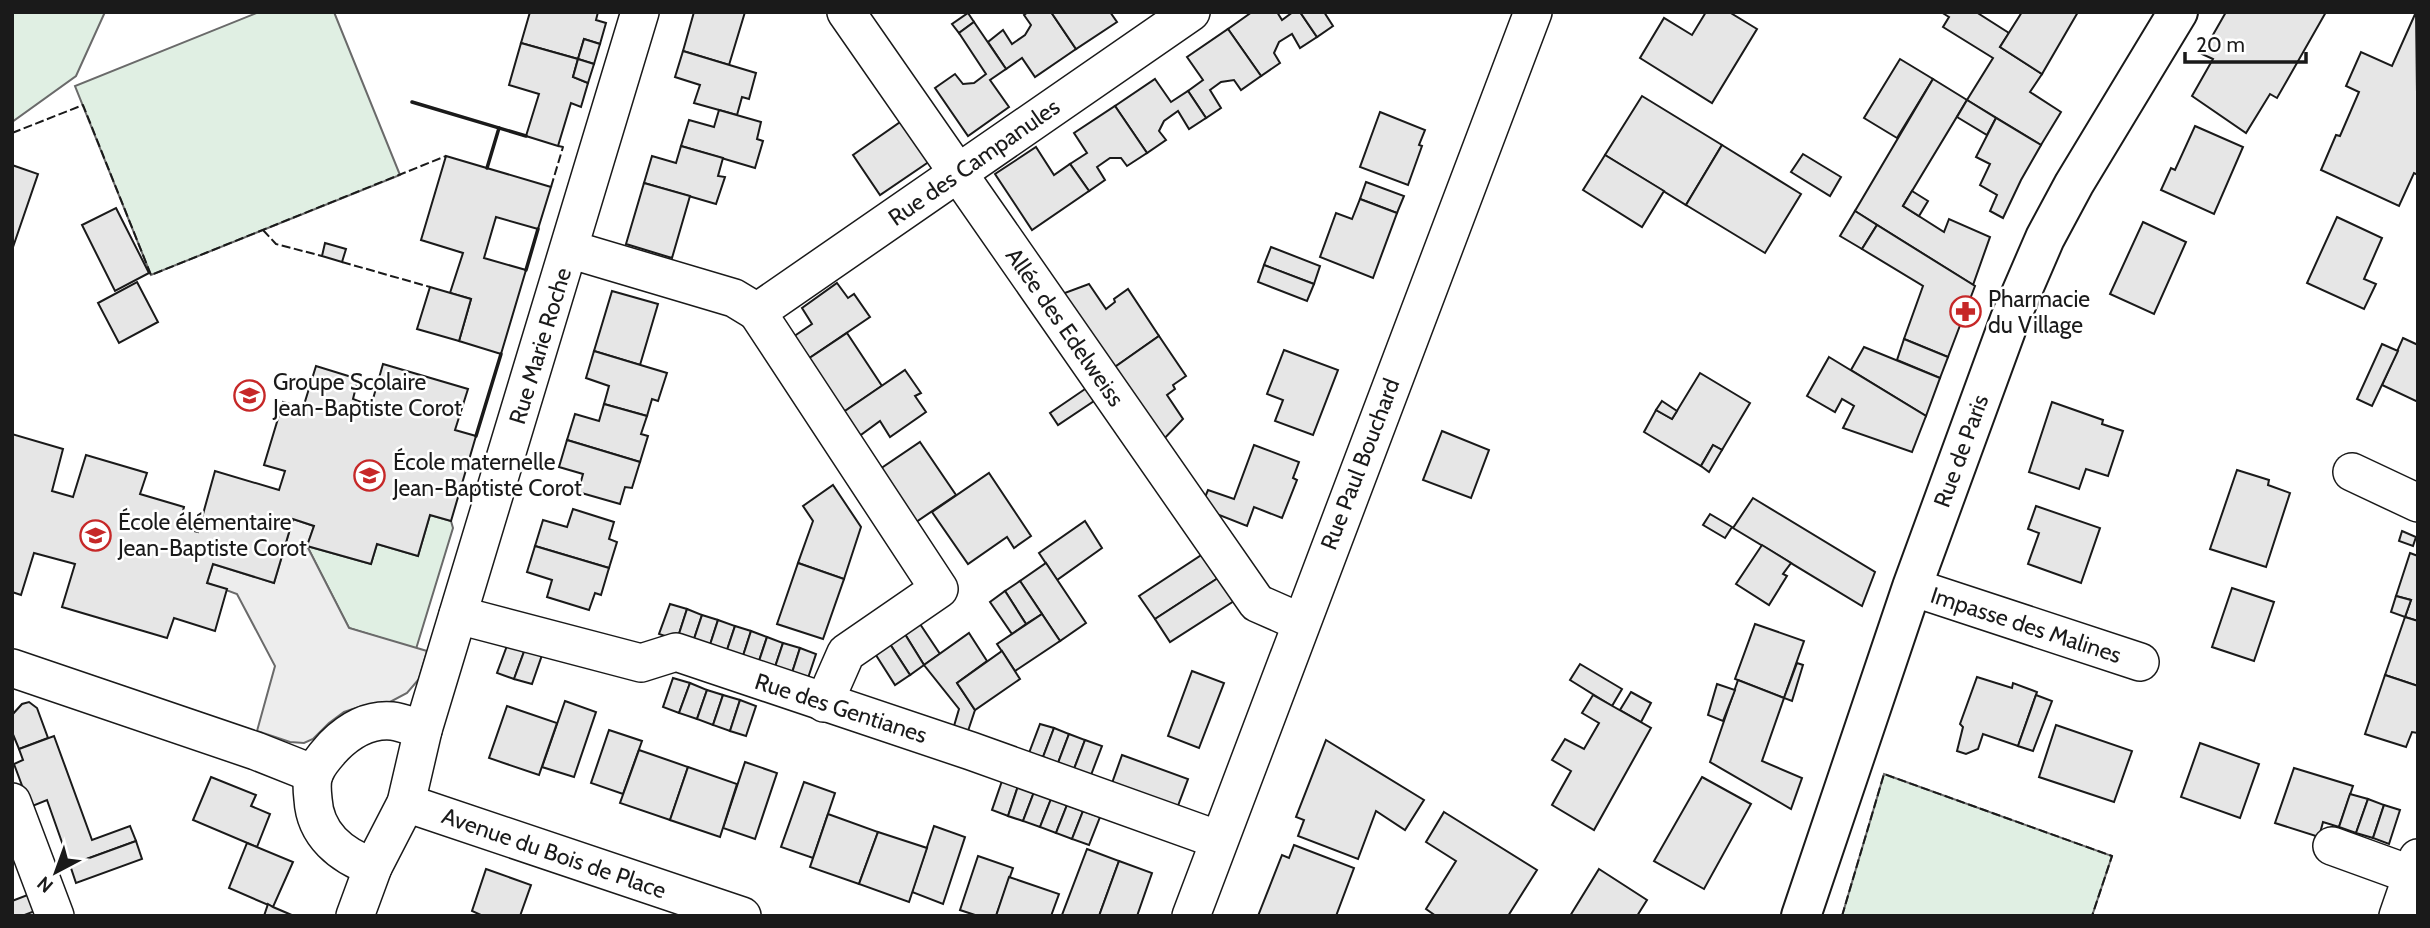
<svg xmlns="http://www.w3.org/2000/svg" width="2430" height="928" font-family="Cabin,sans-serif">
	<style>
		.green { fill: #e0efe3; stroke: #6a6a6a; stroke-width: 2 }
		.parking { fill: #ededed; stroke: #6a6a6a; stroke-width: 2 }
		.building { fill: #e6e6e6; stroke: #1a1a1a; stroke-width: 2 }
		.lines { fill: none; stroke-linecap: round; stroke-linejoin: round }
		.street-casing { stroke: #1a1a1a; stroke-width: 40 }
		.secondary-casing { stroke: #1a1a1a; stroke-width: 42 }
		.street { stroke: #fff; stroke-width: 37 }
		.secondary { stroke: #fff; stroke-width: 38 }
		.fence { stroke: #1a1a1a; stroke-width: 2; stroke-dasharray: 9 3.5; stroke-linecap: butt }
		.wall { stroke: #1a1a1a; stroke-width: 3.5 }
		.labels { text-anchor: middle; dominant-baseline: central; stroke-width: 5; stroke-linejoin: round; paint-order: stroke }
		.street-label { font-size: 23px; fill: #1a1a1a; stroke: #fff }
		.poi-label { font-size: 23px; fill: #1a1a1a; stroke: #fff; text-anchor: start }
	</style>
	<rect width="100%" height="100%" fill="#fff"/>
	<g class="green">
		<polygon points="12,12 105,12 76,76 12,122"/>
		<polygon points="259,12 334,12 400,175 151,275 75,86"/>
		<polygon points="430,515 451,521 453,528 416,649 349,628 307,546 371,564 377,544 418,556"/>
		<polygon points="1884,774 2112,856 2092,916 1842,916"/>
	</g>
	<polygon class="parking" points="293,519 314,526 307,546 349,628 427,651 419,679 407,693 390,702 362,706 344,712 329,723 313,739 304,743 290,742 257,731 275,666 237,594 207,583 213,564 274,583"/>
	<g class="building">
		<polygon points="530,12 598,12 596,20 606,23 600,44 584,39 578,59 521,43"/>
		<polygon points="694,12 745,12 729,65 683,51"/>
		<polygon points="1028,12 1051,12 1076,49 1035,77 1022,58 1006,69 988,42 1003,30 1012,44 1025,35 1031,25 1024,15"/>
		<polygon points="1051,12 1110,12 1117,22 1076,49"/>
		<polygon points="1252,12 1277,12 1282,20 1293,12 1300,12 1317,37 1300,48 1292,34 1279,42 1274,53 1280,63 1261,76 1228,29"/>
		<polygon points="1300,12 1324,12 1333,26 1317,37"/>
		<polygon points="1706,12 1729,12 1757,29 1712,103 1640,58 1664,18 1692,35"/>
		<polygon points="1941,12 1976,12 2009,33 2000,47 2042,74 2030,92 2061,112 2041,145 1967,100 1993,58 1943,27 1949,17"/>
		<polygon points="2022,12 2078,12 2042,74 2000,47"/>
		<polygon points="2226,12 2326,12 2277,98 2270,94 2246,133 2192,96 2213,59 2202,54"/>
		<polygon points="2416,12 2418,175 2414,173 2399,206 2321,170 2336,135 2340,136 2359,92 2346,86 2361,52 2392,66"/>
		<polygon points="968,13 974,22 959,33 952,24"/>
		<polygon points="974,22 1006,69 990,80 1009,107 968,136 935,88 955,74 963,84 974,83 986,74 959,33"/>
		<polygon points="1228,29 1261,76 1241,90 1234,80 1221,82 1210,90 1221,108 1206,118 1188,91 1203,80 1187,57"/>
		<polygon points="584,39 600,44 594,64 578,59"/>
		<polygon points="521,43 578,59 573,77 588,83 581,107 571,103 558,146 526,136 539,94 509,85"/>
		<polygon points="683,51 756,73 749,99 742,97 737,115 694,103 700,85 675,77"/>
		<polygon points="578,59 594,64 588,83 573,77"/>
		<polygon points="1900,59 1933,79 1897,138 1864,118"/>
		<polygon points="1155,79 1171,102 1188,91 1206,118 1189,129 1178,111 1164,121 1159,131 1166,140 1147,153 1115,106"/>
		<polygon points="1933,79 1967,100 1903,206 1944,232 1949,219 1990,237 1973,285 1855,211"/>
		<polygon points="1642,96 1722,145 1686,205 1605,155"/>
		<polygon points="1967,100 1996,118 1987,135 1957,117"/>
		<polygon points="1115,106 1147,153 1127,166 1121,158 1110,158 1097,167 1105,180 1089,191 1070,164 1087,153 1074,133"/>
		<polygon points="719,110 761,122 757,139 763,141 755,168 681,146 689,120 714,127"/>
		<polygon points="1380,112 1425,130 1419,145 1422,146 1408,185 1360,167"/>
		<polygon points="906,118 933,159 880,195 853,155"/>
		<polygon points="1996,118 2041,145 2021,180 2003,218 1990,211 1997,195 1980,185 1990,164 1976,157"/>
		<polygon points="2195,126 2243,147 2214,214 2161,190 2171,168 2175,170"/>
		<polygon points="1722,145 1801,194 1765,253 1686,205"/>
		<polygon points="681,146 723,158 718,176 725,177 716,204 644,183 652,156 676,163"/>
		<polygon points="1036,147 1054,175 1070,164 1089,191 1032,230 995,174"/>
		<polygon points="1803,154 1841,177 1830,196 1791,172"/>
		<polygon points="1605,155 1664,191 1642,227 1583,190"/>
		<polygon points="446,156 551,187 538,229 496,217 484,258 526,270 501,354 459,341 471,299 450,293 463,253 421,240"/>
		<polygon points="12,165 38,174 12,250"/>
		<polygon points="1366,182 1404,196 1397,213 1360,199"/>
		<polygon points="644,183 690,196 672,258 626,244"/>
		<polygon points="1912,191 1928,201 1919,216 1903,206"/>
		<polygon points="1360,199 1397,213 1373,278 1320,257 1336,213 1352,219"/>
		<polygon points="116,208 149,273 115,291 82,225"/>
		<polygon points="1855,211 1877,225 1862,249 1840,236"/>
		<polygon points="2337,217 2382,238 2364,279 2376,284 2364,309 2307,283"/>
		<polygon points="2143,222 2186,242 2154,314 2110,294"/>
		<polygon points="1877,225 1975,286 1948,357 1904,339 1923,286 1862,249"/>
		<polygon points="325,243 346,249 342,262 322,256"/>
		<polygon points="1271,247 1320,266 1314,284 1264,265"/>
		<polygon points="1264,265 1314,284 1307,301 1258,282"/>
		<polygon points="137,282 158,322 119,343 98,303"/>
		<polygon points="837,283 848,298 854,294 870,317 805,361 790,339 812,324 802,308"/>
		<polygon points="1089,284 1106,309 1115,302 1114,299 1128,289 1159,336 1112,369 1062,294"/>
		<polygon points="430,287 471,299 459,341 417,329"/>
		<polygon points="612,291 658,304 640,365 594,351"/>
		<polygon points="847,333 882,386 842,413 805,361"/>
		<polygon points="1159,336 1186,376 1173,385 1175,389 1167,395 1183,419 1162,441 1112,369"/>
		<polygon points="2403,338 2418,345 2418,402 2382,385"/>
		<polygon points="1904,339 1948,357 1940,378 1897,360"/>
		<polygon points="2382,344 2398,351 2372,406 2357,399"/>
		<polygon points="1864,347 1940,378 1926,416 1851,370"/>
		<polygon points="1284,350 1338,370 1313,435 1275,421 1283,400 1267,394"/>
		<polygon points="594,351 667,373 658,401 652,399 647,416 604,404 609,386 586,378"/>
		<polygon points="1829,357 1926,416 1912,452 1843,428 1854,406 1842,399 1835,412 1807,396"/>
		<polygon points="383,364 468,389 455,430 476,436 451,521 430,515 418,556 377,544 371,564 307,546 314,526 293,519 274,583 213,564 207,583 227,589 215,631 174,618 167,638 62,607 75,564 34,553 21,595 12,592 12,434 63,449 52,491 73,497 86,455 147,473 140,494 184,507 179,527 198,532 215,471 279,490 285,471 264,465 283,402 303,408 316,366 358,379 353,399 371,406"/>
		<polygon points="905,370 921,393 915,396 926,412 890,437 880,421 858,437 842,413"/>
		<polygon points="1700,373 1750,403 1722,450 1713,445 1701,466 1644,432 1656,410 1672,419"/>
		<polygon points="1088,387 1097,399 1058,425 1050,413"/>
		<polygon points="1662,401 1677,411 1672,419 1656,410"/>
		<polygon points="2052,402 2103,420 2102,424 2123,431 2108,476 2086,469 2079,489 2029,472"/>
		<polygon points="604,404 647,416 641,434 648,436 640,462 567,440 575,414 599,421"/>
		<polygon points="1442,431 1489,450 1471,498 1423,480"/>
		<polygon points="567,440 640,462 632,488 625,487 620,504 578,492 583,474 559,467"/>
		<polygon points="920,442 956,495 916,522 880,469"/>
		<polygon points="1254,445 1299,462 1293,478 1297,480 1282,518 1254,507 1247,526 1209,511 1203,502 1208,490 1234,499"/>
		<polygon points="1713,445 1722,450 1709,472 1701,466"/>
		<polygon points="2237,470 2269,480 2268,485 2290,493 2266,567 2210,549"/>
		<polygon points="989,473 1031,536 1014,548 1007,537 968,564 932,512"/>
		<polygon points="833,485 861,527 844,579 798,563 813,521 803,506"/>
		<polygon points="1753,498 1875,572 1862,606 1733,528"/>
		<polygon points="2036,506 2100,528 2081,583 2028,564 2039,533 2028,529"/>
		<polygon points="573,509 614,522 609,539 617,542 609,568 535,546 543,520 567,527"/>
		<polygon points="1710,514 1732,527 1725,538 1703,525"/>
		<polygon points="1085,521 1102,548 1057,580 1039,553"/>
		<polygon points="2402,531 2416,537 2413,546 2399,541"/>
		<polygon points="1762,545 1791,563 1783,574 1787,576 1769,605 1736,584"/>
		<polygon points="535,546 609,568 601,595 595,593 589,610 547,597 552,580 527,572"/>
		<polygon points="2410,553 2418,556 2418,621 2405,617 2411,600 2396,596"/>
		<polygon points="1203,554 1218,578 1155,619 1139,596"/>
		<polygon points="798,563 844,579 823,639 777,624"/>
		<polygon points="1046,563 1086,623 1060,641 1020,581"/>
		<polygon points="1218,578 1234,601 1170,642 1155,619"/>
		<polygon points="1020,581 1042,614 1026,624 1005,591"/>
		<polygon points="2232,588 2274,602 2254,661 2212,647"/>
		<polygon points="1005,591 1026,624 1012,634 990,602"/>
		<polygon points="2396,596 2411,600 2405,617 2391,612"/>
		<polygon points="670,604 687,609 677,640 659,634"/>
		<polygon points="687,609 702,615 692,645 677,640"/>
		<polygon points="1042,614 1060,641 1015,671 997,644"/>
		<polygon points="702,615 718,620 708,651 692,645"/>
		<polygon points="2405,617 2418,621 2418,686 2385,675"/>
		<polygon points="718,620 735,626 725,656 708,651"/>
		<polygon points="918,621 940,654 924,665 903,631"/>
		<polygon points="1755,624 1804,641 1784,698 1735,679"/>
		<polygon points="735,626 751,631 741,662 725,656"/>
		<polygon points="751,631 767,637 757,667 741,662"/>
		<polygon points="903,631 924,665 910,675 888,641"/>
		<polygon points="969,633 987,661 957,683 975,710 968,731 954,726 959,709 924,665"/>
		<polygon points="767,637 783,643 773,673 757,667"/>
		<polygon points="888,641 910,675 895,685 874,652"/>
		<polygon points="508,643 525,649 514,679 497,673"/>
		<polygon points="783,643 800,648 790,679 773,673"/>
		<polygon points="800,648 816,654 806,684 790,679"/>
		<polygon points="525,649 542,655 532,684 514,679"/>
		<polygon points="1002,651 1020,679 975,710 957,683"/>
		<polygon points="1797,663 1803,665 1792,701 1784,698"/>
		<polygon points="1580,664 1622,689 1612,706 1570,680"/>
		<polygon points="1192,671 1224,683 1199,748 1168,736"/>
		<polygon points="2385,675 2418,686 2418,733 2412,732 2406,747 2365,734"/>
		<polygon points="1977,677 2012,688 2013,683 2037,692 2018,746 1983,734 1978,749 1966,754 1957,751 1963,727 1960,724"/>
		<polygon points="673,678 690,683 679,713 663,707"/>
		<polygon points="1738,680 1784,698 1762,761 1802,778 1791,809 1710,762"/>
		<polygon points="690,683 707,690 697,719 679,713"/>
		<polygon points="1717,684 1735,690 1723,721 1708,715"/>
		<polygon points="707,690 723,695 713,725 697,719"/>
		<polygon points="1631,692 1651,703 1641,722 1620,710"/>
		<polygon points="723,695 740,700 730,731 713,725"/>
		<polygon points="1593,695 1651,728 1594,830 1552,805 1571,771 1552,760 1565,739 1584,749 1599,723 1582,713"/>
		<polygon points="2036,695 2052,701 2033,751 2018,746"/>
		<polygon points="740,700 756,706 746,736 730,731"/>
		<polygon points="565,701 596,712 574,777 542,767"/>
		<polygon points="29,702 37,708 48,738 19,749 12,732 12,715 22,704"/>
		<polygon points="507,706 557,723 539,775 489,758"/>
		<polygon points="1040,724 1054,728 1043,757 1029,753"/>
		<polygon points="2056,725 2132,751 2114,802 2039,777"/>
		<polygon points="1054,728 1069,734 1058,763 1043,757"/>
		<polygon points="609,730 642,741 623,794 591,783"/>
		<polygon points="1069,734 1085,740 1074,769 1058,763"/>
		<polygon points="54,736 92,840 130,826 136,841 70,865 47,800 30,807 14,764 23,760 19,749"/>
		<polygon points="1085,740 1102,746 1091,775 1074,769"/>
		<polygon points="1326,740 1424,800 1405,830 1376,811 1358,859 1298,836 1304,820 1296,817"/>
		<polygon points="2200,743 2259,764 2240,818 2181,797"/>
		<polygon points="639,750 688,767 670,820 620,803"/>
		<polygon points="1122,755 1188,779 1176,811 1111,786"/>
		<polygon points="745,762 777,773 755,839 723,828"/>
		<polygon points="688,767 737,784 720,837 670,820"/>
		<polygon points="2294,768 2353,786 2339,827 2323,822 2319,837 2275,823"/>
		<polygon points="211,777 256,795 251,806 270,814 257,847 193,820"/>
		<polygon points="1702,777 1751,804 1704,889 1654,861"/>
		<polygon points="1002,781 1018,786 1008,816 992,810"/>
		<polygon points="804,782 835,793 813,858 781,847"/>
		<polygon points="1018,786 1034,792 1023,821 1008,816"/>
		<polygon points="1034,792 1051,799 1040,827 1023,821"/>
		<polygon points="2350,794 2368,799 2356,833 2339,827"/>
		<polygon points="1051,799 1067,805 1056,833 1040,827"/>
		<polygon points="2368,799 2384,805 2373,838 2356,833"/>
		<polygon points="1067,805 1083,811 1072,839 1056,833"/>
		<polygon points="2384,805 2400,810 2389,844 2373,838"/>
		<polygon points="1083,811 1100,817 1089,845 1072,839"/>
		<polygon points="1444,812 1537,870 1508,916 1436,916 1426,909 1456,861 1426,842"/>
		<polygon points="828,814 878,832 859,884 810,867"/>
		<polygon points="934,826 965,837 943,904 912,892"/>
		<polygon points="878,832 927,848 909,902 859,884"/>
		<polygon points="136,841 142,859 76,883 70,865"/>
		<polygon points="247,843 293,862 273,907 229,888"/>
		<polygon points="1294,845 1354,868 1336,916 1258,916 1282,855 1289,858"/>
		<polygon points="1087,849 1119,861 1099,916 1065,916 1062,915"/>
		<polygon points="978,856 1013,868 996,916 978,916 960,910"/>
		<polygon points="1119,861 1152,873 1137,916 1099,916"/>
		<polygon points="486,869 531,885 520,916 483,916 472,911"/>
		<polygon points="1599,869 1647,900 1637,916 1570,916"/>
		<polygon points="1009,877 1059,894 1051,916 996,916"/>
		<polygon points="30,894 35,911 22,916 12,916 12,901"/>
		<polygon points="268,904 273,907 294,916 264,916"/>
	</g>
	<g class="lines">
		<defs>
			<g id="street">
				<polyline points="846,12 1257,603 1300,622"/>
				<polyline points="569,249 734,298 757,312"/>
				<polyline points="2352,472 2418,503"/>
				<polyline points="1912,587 2140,662"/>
				<polyline points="458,615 641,663 676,652 971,751 1219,840"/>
				<polyline points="12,668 256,751 314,774"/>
				<polyline points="824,703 846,653 939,589 757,312 1191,12"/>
				<polyline points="12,802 55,916"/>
				<polyline points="406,803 742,916"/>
				<polyline points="2332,846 2412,875"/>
				<path d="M373 867C342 856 315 835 313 799 312 790 311 780 315 772 319 762 327 754 334 746 350 730 369 719 392 721 402 722 413 727 423 730"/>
				<polyline points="355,916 373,867 406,803 423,730 640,12"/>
				<polyline points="1191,916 1533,12"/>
				<polyline points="2398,916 2418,858"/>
			</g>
			<polyline id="secondary" points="1801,916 1912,587 2010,319 2045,238 2074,184 2178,12"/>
		</defs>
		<use href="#street" class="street-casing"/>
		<use href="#secondary" class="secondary-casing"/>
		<use href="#street" class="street"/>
		<use href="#secondary" class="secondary"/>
		<g class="fence">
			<polyline points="12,133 83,105 151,275 446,156"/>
			<polyline points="551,187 563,147 558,146"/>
			<polyline points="263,230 276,244 322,256"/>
			<polyline points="342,262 430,287"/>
			<polyline points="1842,916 1884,774 2112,856 2092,916"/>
		</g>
		<g class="wall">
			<polyline points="412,102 526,136"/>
			<polyline points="487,168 499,128"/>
			<polyline points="526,270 538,229"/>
			<polyline points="476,436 501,354"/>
		</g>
	</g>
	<defs>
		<symbol id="pharmacy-ring" viewBox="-11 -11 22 22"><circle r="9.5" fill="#fff" stroke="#c62828" stroke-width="1.5"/><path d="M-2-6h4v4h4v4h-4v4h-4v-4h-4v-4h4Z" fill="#c62828"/></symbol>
		<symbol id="school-ring" viewBox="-11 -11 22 22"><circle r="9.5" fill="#fff" stroke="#c62828" stroke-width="1.5"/><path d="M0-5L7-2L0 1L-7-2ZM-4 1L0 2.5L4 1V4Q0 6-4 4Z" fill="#c62828"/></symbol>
	</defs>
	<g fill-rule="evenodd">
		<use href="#pharmacy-ring" x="1948" y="294" width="35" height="35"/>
		<use href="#school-ring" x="232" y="378" width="35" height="35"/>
		<use href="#school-ring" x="352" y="458" width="35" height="35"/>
		<use href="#school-ring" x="78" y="518" width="35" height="35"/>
	</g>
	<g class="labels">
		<g class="street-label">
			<text transform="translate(974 162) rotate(-35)">Rue des Campanules</text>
			<text transform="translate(1065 327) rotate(55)">Allée des Edelweiss</text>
			<text transform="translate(540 346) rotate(-73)">Rue Marie Roche</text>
			<text transform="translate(1961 451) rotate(-70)">Rue de Paris</text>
			<text transform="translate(1360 464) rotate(-69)">Rue Paul Bouchard</text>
			<text transform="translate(2026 625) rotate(18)">Impasse des Malines</text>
			<text transform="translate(841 708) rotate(18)">Rue des Gentianes</text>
			<text transform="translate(554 853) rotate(19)">Avenue du Bois de Place</text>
		</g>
		<g class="poi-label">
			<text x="1988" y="299">Pharmacie<tspan x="1988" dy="26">du Village</tspan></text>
			<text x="273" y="382">Groupe Scolaire<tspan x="273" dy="26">Jean-Baptiste Corot</tspan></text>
			<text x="393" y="462">École maternelle<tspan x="393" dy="26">Jean-Baptiste Corot</tspan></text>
			<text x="118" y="522">École élémentaire<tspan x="118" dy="26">Jean-Baptiste Corot</tspan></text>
		</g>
	</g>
	<rect width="2430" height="928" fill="none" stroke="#1a1a1a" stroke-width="28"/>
	<g transform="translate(56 872) rotate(221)" stroke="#ffffff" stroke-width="5" paint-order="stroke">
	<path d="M0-5L12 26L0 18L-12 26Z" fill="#1a1a1a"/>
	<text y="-10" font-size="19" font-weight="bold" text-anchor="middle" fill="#1a1a1a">N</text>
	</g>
	<path d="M2185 52v10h121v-10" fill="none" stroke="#1a1a1a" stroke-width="3.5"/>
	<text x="2196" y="52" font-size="21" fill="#1a1a1a" stroke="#ffffff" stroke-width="5" paint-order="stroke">20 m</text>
</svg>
